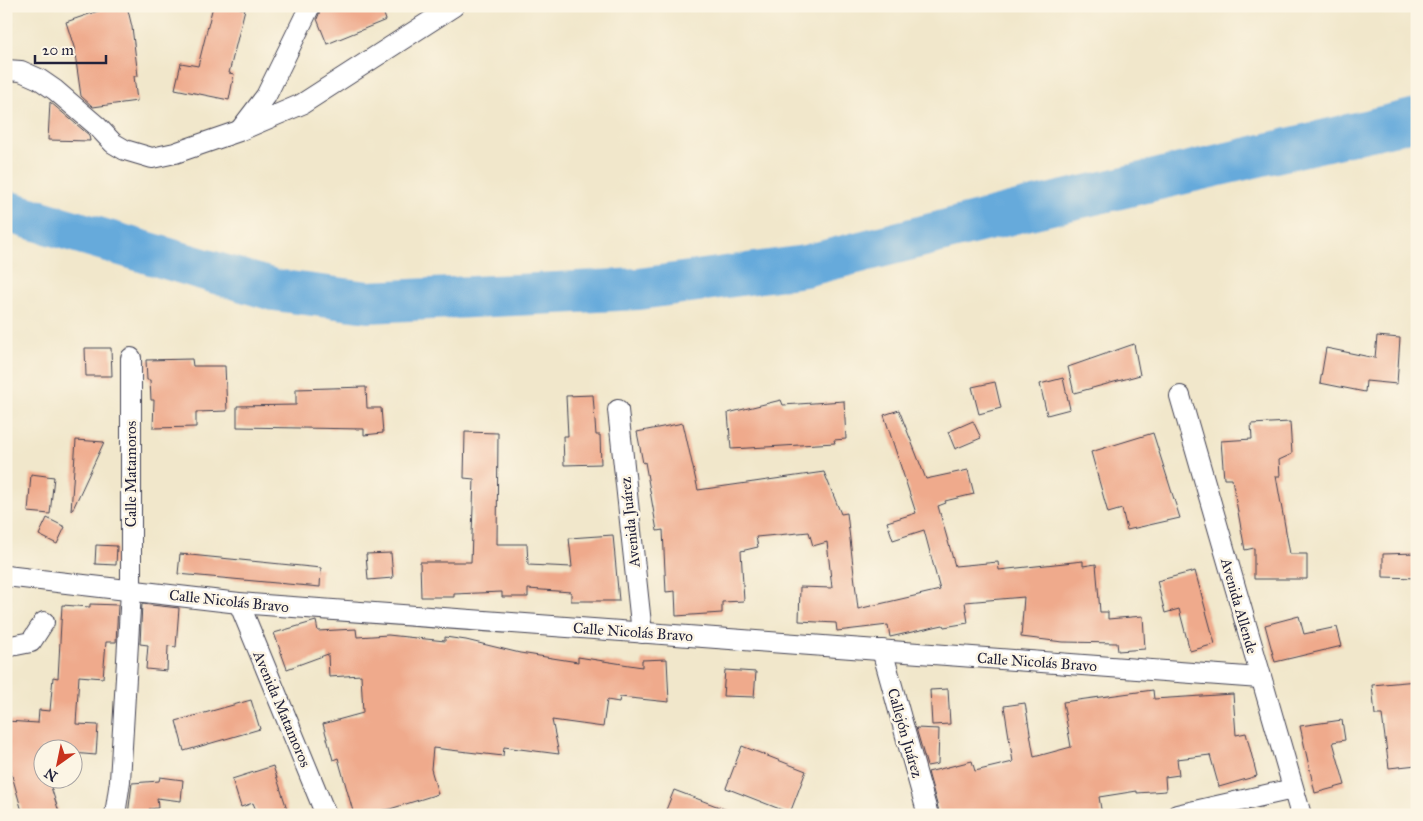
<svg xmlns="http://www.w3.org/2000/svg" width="1423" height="821" font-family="'IM FELL Great Primer',serif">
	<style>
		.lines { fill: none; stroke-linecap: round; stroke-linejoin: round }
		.river { stroke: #66aadb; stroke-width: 42 }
		.building { fill: #efaa8c }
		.street-casing { stroke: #414051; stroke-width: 22 }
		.street { stroke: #fff; stroke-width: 20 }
		.labels { text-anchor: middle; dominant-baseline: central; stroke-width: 5; stroke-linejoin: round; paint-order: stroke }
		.street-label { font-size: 15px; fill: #22223b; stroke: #fcf5e5 }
	</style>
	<rect width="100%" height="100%" fill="#fcf5e5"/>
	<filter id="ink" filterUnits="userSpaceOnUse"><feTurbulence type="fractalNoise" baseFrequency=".02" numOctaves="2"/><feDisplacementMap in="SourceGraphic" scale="10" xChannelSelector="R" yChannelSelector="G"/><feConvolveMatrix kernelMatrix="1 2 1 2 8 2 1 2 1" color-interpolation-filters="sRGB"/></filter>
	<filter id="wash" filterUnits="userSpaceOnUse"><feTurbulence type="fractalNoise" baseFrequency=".0096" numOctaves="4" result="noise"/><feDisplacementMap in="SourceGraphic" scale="20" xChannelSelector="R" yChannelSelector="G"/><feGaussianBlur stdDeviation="1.12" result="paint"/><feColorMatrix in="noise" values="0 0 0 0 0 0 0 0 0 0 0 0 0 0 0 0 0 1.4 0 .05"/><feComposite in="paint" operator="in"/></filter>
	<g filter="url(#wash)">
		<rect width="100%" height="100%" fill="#f1e7cb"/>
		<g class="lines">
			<polyline class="river" points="6,211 274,290 368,302 639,289 805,266 1030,209 1417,119"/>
		</g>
		<g id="blocks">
			<g class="building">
				<polygon points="120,6 127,6 132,27 138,76 134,76 137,101 93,107 81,96 74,47 66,22 101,10"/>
				<polygon points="213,6 232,6 245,9 229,73 234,74 229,100 175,89 181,63 198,66"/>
				<polygon points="322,6 381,6 386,20 327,44 317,19"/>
				<polygon points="50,102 89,135 90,141 48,140"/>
				<polygon points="1377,336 1400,338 1397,384 1366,381 1365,392 1320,383 1326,348 1375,358"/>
				<polygon points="1134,344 1140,375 1074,393 1068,367"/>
				<polygon points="85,348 111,348 112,376 86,376"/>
				<polygon points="192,359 193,366 225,366 227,411 196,412 196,427 153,428 154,400 151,400 150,380 147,380 146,360"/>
				<polygon points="1063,378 1070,409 1047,415 1040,384"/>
				<polygon points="995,382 1001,408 979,414 972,387"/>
				<polygon points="366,387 367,408 381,408 383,433 364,435 364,429 237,427 237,406 296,405 296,389"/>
				<polygon points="593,395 596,435 600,435 601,464 564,465 563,436 568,436 566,396"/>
				<polygon points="781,400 783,405 844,401 846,439 834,440 835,443 731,449 728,413"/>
				<polygon points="899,410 926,479 968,470 974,494 945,501 946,503 938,506 955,566 998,562 999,570 1083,561 1083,566 1096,564 1100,612 1108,612 1108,619 1143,616 1145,649 1118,651 1117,643 1063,642 1021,637 1024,597 965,602 968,623 944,627 943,625 890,637 888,625 837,631 836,623 799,621 800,587 832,588 827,542 813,546 809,532 756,537 758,547 741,551 744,601 722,602 722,613 676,616 675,591 666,592 663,530 657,531 645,462 643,463 637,432 683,423 698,490 824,472 841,514 847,513 858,609 940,590 924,530 893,540 887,522 916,513 884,415"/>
				<polygon points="973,421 981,438 955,449 948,432"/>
				<polygon points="1290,422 1292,454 1279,460 1280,476 1276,476 1290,554 1307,554 1307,579 1254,579 1254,548 1245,550 1232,479 1224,479 1221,441 1252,439 1251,424"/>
				<polygon points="465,432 498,433 497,544 527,544 528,565 572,567 569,538 613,535 619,601 571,601 571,592 528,589 528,597 502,597 502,592 454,594 454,597 421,597 420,562 471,562 474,479 464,478"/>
				<polygon points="1153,433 1180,518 1127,530 1122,509 1108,513 1091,452"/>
				<polygon points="76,440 104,442 72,511 71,511"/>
				<polygon points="31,474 54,477 50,514 28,512"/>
				<polygon points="47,518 65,527 57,544 39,535"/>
				<polygon points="96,545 117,546 116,565 95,564"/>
				<polygon points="391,553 393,578 368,580 366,554"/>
				<polygon points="1417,553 1417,578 1383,577 1383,554"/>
				<polygon points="180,554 321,568 320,587 178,574"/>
				<polygon points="1195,571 1215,644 1190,651 1179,609 1165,613 1157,581"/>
				<polygon points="90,604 118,605 116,642 106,642 103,678 79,676 76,724 98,725 96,755 72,753 72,748 42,748 42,752 39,752 42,761 42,778 48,778 60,815 23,815 6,754 6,721 38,723 39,710 50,711 53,677 58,678 62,605 90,607"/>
				<polygon points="142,604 179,608 176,647 168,646 167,671 146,669 148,645 140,644"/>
				<polygon points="1299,616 1304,634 1337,627 1342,646 1275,662 1265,625"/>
				<polygon points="316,621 318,631 356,629 357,637 388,635 445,641 445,637 466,640 520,653 578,662 578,657 642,667 642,660 667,659 669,702 620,697 619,702 607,700 603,727 552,720 559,754 504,747 503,756 433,748 431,769 438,794 390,809 354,815 338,758 333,760 323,724 363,713 361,675 329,677 328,654 287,669 274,633"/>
				<polygon points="725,670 756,672 754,697 723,696"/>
				<polygon points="1417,681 1417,765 1389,768 1382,715 1375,715 1372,685"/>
				<polygon points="948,689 950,724 932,725 930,690"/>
				<polygon points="1153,690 1154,699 1233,694 1236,735 1246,733 1257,776 1219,787 1210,755 1177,759 1179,775 1165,777 1166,791 1137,793 1137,791 1099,797 1102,815 940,815 928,772 972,761 975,771 1013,762 1004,706 1025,703 1034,757 1071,747 1063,702"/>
				<polygon points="251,700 260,729 184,751 176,721"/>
				<polygon points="1342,720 1345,740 1333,742 1345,785 1315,793 1300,726"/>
				<polygon points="916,728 939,729 938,764 927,766"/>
				<polygon points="742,746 806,771 790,813 726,788"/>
				<polygon points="273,766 289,815 258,815 253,803 241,807 232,779"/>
				<polygon points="160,777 183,780 181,801 157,798 158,808 149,809 149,815 128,815 132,783 159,781"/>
				<polygon points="674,790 735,813 735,815 664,815"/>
			</g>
		</g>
	</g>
	<g filter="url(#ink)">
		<use href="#blocks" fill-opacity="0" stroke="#414051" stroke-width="1"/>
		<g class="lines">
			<defs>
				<g id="street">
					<polyline points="6,70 21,71 39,79 55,90 97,126 113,143 125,150 152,158 175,153 239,131 302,104 454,6"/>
					<polyline points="240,130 266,96 310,6"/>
					<polyline points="1180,396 1301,815"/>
					<polyline points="618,410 642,633"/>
					<polyline points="6,576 239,603 1260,678"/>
					<polyline points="239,603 326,815"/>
					<polyline points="6,647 31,642 44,622"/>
					<polyline points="882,650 928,815"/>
					<polyline points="115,815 120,781 131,591 131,358"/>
					<polyline points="1177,815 1293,789"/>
				</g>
			</defs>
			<use href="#street" class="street-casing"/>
			<use href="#street" class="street"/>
		</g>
	</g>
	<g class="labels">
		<g class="street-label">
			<text transform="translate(131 474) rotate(-90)">Calle Matamoros</text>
			<text transform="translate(630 522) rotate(-96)">Avenida Juárez</text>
			<text transform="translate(229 601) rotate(6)">Calle Nicolás Bravo</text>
			<text transform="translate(1239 606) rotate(74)">Avenida Allende</text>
			<text transform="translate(633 632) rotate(4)">Calle Nicolás Bravo</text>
			<text transform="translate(1037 662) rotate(4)">Calle Nicolás Bravo</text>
			<text transform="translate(282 709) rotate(67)">Avenida Matamoros</text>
			<text transform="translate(905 733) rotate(74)">Callejón Juárez</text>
		</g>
	</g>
	<rect width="1423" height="821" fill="none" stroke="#fcf5e5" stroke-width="25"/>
	<g transform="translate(58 764) rotate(213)"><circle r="24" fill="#fcf5e5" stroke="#a5a1a1"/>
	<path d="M0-4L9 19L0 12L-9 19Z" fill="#c8321e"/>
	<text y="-8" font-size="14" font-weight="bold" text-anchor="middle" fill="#22223b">N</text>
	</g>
	<path d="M35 55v8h71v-8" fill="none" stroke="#22223b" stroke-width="2.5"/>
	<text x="42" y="55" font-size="15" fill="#22223b" stroke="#fcf5e5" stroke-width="4" paint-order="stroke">20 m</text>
</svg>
